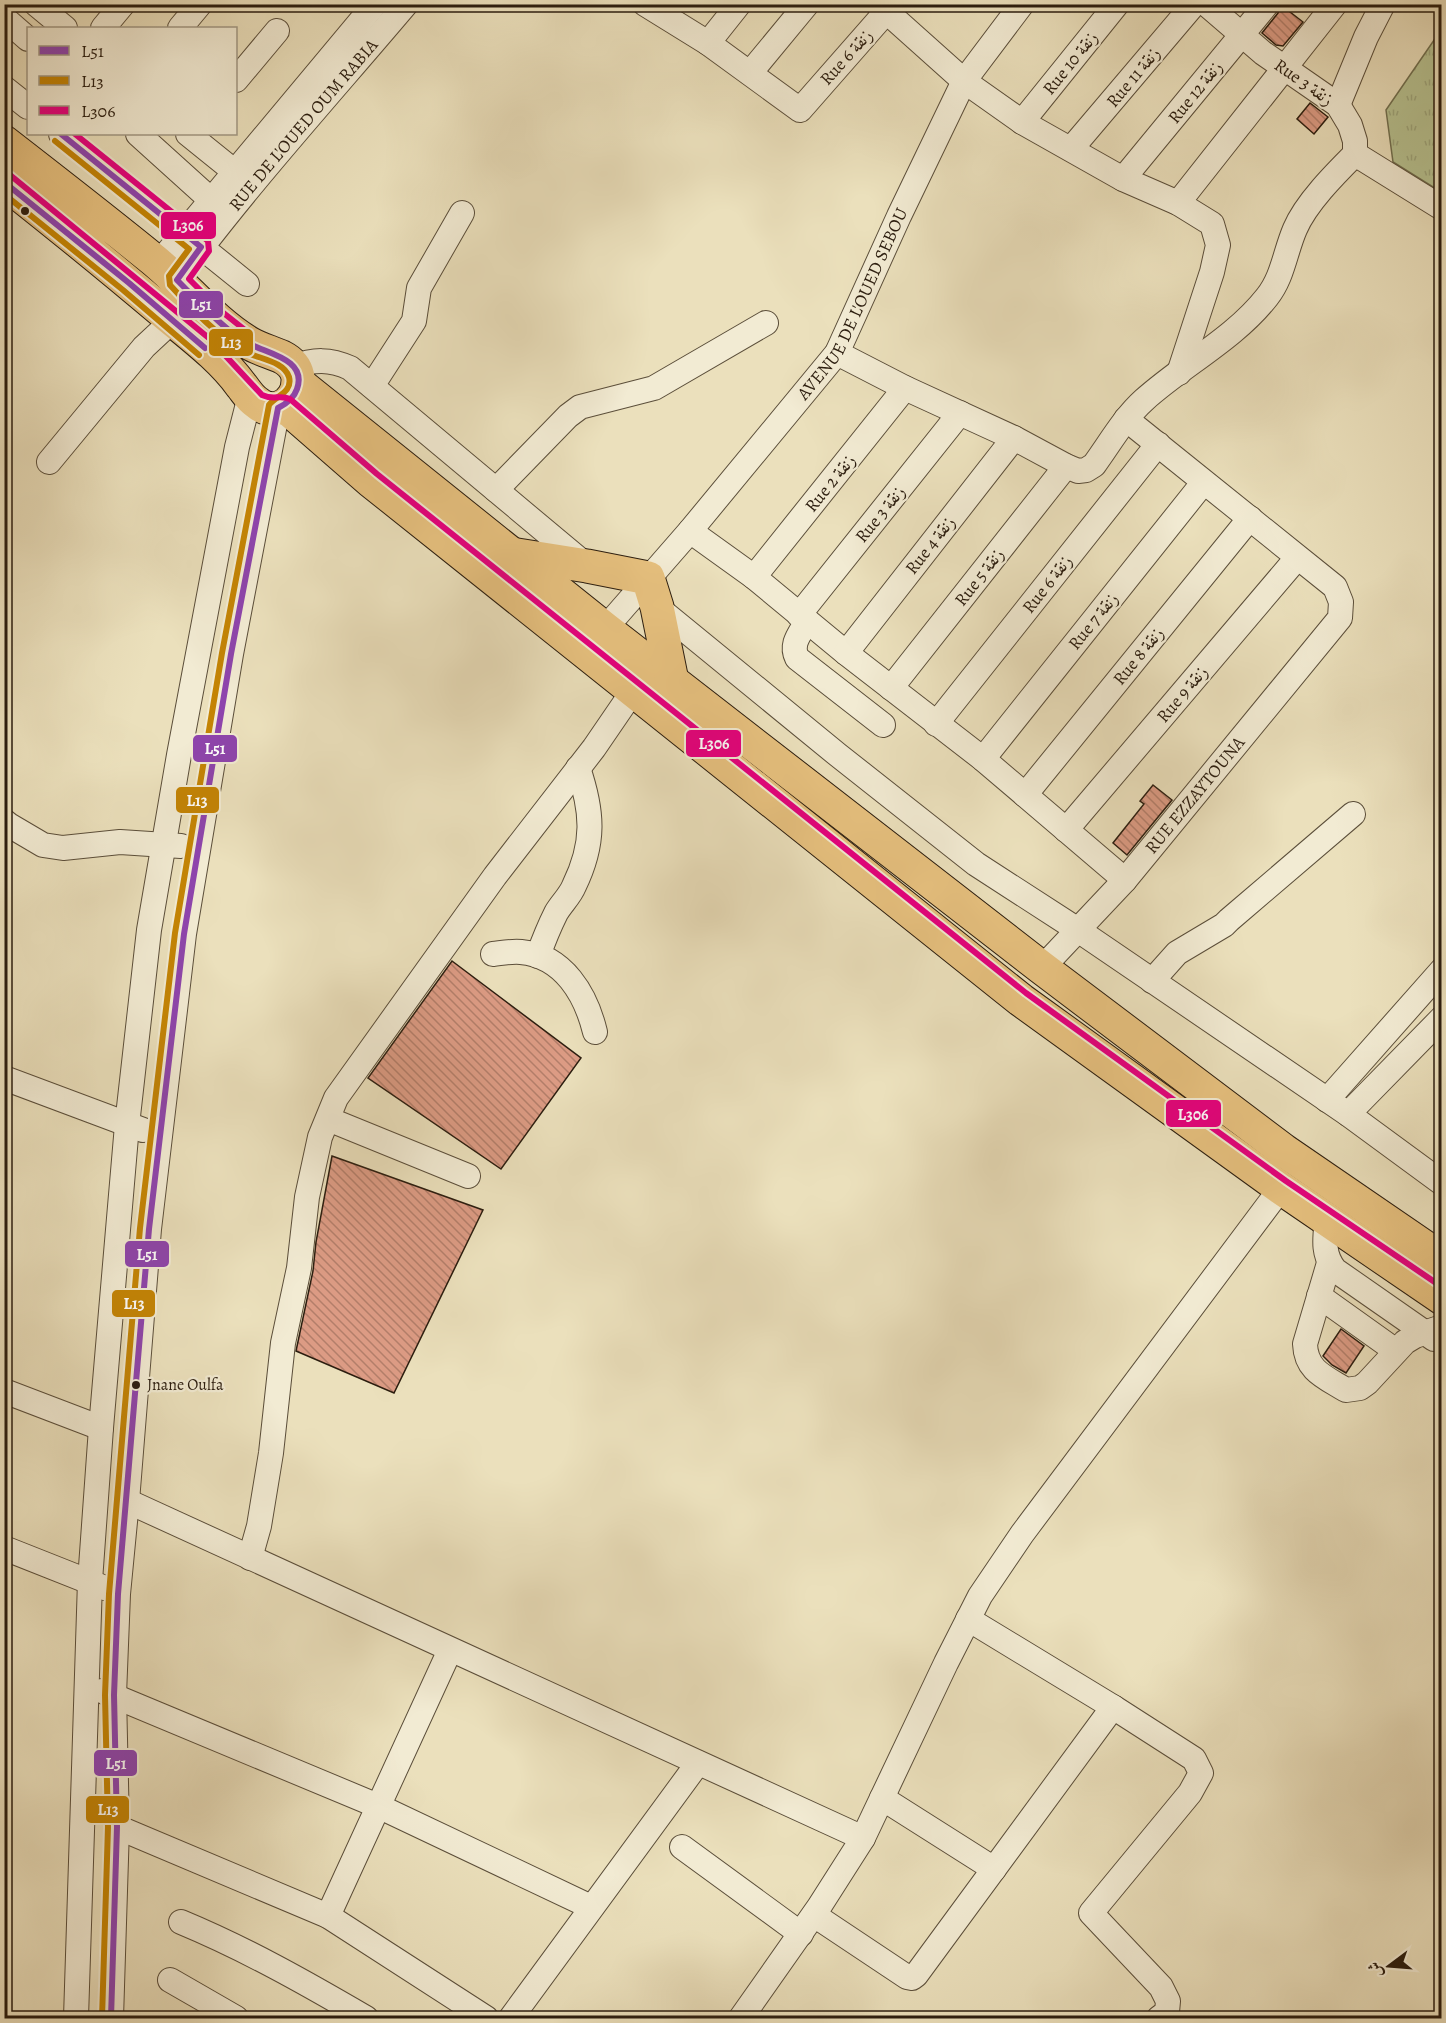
<svg xmlns="http://www.w3.org/2000/svg" width="1446" height="2023" font-family="Alegreya,Amiri,serif">
	<style>
		.grass { fill: url(#grass-tufts); stroke: #717050; stroke-width: 1.5 }
		.building { fill: url(#building-back-hatch); stroke: #2b1d0f; stroke-width: 1.5 }
		.lines { fill: none; stroke-linecap: round; stroke-linejoin: round }
		.minor-casing { stroke: #5b4e3a; stroke-width: 26 }
		.highway-casing { stroke: #2b1d0f; stroke-width: 35 }
		.minor { stroke: #f2ebd3; stroke-width: 24 }
		.highway { stroke: #e6c07e; stroke-width: 33 }
		.bus-1-casing { stroke: #f2ebd3; stroke-width: 10 }
		.bus-2-casing { stroke: #f2ebd3; stroke-width: 10 }
		.bus-3-casing { stroke: #f2ebd3; stroke-width: 10 }
		.bus-1 { stroke: #8e44ad; stroke-width: 6 }
		.bus-2 { stroke: #c48404; stroke-width: 6 }
		.bus-3 { stroke: #e5007d; stroke-width: 6 }
		.bus-dot { fill: #2b1d0f; stroke: #f2ebd3; stroke-width: 2 }
		.labels { text-anchor: middle; dominant-baseline: central; stroke-width: 4.5; stroke-linejoin: round; paint-order: stroke }
		.bus-label { font-size: 16px; fill: #2b1d0f; stroke: #f2ebd3; text-anchor: start }
		.street-label { font-size: 18px; fill: #2b1d0f; stroke: #f2ebd3 }
		.line-badge { stroke: #f2ebd3; stroke-width: 2 }
		.badge-label { font-size: 16px; text-anchor: middle; font-weight: bold; fill: #fff }
	</style>
	<defs>
		<pattern id="grass-tufts" width="24" height="20" patternUnits="userSpaceOnUse" patternTransform="scale(1.5)"><rect width="24" height="20" fill="#b7c291"/><path d="M3 7l-1-3M5 7V3M7 7l1-3M15 17l-1-3M17 17v-4M19 17l1-3" fill="none" stroke="#9ea67c"/></pattern>
		<pattern id="building-back-hatch" width="6" height="6" patternUnits="userSpaceOnUse" patternTransform="scale(1.5)"><rect width="6" height="6" fill="#dc9b84"/><path d="M-1 5l2 2M0 0l6 6M5-1l2 2" fill="none" stroke="#b37e6a"/></pattern>
	</defs>
	<rect width="100%" height="100%" fill="#ebe0bc"/>
	<filter id="stains"><feTurbulence type="fractalNoise" baseFrequency=".00333" numOctaves="4"/><feColorMatrix values="0 0 0 0 .2 0 0 0 0 .09 0 0 0 0 .02 0 0 0 .5 -.17"/></filter>
	<radialGradient id="worn" r=".72"><stop offset=".6" stop-color="#630" stop-opacity="0"/><stop offset="1" stop-color="#630" stop-opacity=".3"/></radialGradient>
	<polygon class="grass" points="1441,30 1441,192 1393,162 1386,110"/>
	<g class="building">
		<polygon points="1281,5 1303,22 1283,46 1276,45 1262,33 1278,13"/>
		<polygon points="1310,103 1328,117 1314,134 1297,119"/>
		<polygon points="1153,785 1172,800 1127,855 1113,843 1144,804 1140,801"/>
		<polygon points="452,961 581,1058 501,1169 368,1078"/>
		<polygon points="332,1156 483,1210 394,1393 296,1351 313,1271 316,1242"/>
		<polygon points="1341,1329 1364,1346 1346,1373 1332,1365 1323,1356"/>
	</g>
	<g class="lines">
		<defs>
			<g id="minor">
				<polyline points="36,4 65,28"/>
				<polyline points="645,4 708,43 800,110 893,4"/>
				<polyline points="878,4 964,81 1022,122 1123,179 1178,203 1212,224 1218,245 1212,272 1179,373"/>
				<polyline points="1206,4 1263,53 1338,105 1350,125 1355,141 1355,154 1442,208"/>
				<polyline points="4,18 28,39"/>
				<polyline points="103,28 123,4"/>
				<polyline points="180,28 200,4"/>
				<polyline points="708,43 739,4"/>
				<polyline points="750,73 807,4"/>
				<polyline points="236,80 277,31"/>
				<polyline points="4,88 28,107"/>
				<polyline points="1338,105 1366,37 1383,4"/>
				<polyline points="1022,122 1117,4"/>
				<polyline points="61,134 247,284"/>
				<polyline points="138,134 221,209"/>
				<polyline points="188,134 245,180"/>
				<polyline points="1071,149 1194,4"/>
				<polyline points="1123,179 1267,4"/>
				<polyline points="1178,203 1335,4"/>
				<polyline points="158,264 375,4"/>
				<path id="s1" d="M177 280C248 184 329 95 406 4"/>
				<path d="M837 353 905 388 1014 438 1066 466 1078 471 1086 470 1094 465C1110 443 1124 418 1144 400 1184 364 1234 339 1267 297 1283 277 1285 252 1295 229 1306 203 1335 174 1355 154"/>
				<path d="M293 367C314 359 330 359 350 368L587 566"/>
				<polyline points="372,386 414,321 419,288 462,213"/>
				<polyline points="49,462 144,347 173,320"/>
				<polyline points="496,490 568,416 580,407 654,388 766,323"/>
				<polyline points="690,531 754,577 846,653 983,759 1125,880"/>
				<polyline points="754,577 905,388"/>
				<polyline points="657,607 838,755 976,864 1078,930 1348,1114 1442,1183"/>
				<polyline points="799,615 960,413"/>
				<path d="M807 621C800 634 790 644 797 658L883 725"/>
				<path id="s2" d="M595 640 690 531 837 353 899 216 964 81 1022 4"/>
				<polyline points="846,653 1014,438"/>
				<polyline points="891,688 1066,466"/>
				<polyline points="936,724 1158,444"/>
				<polyline points="983,759 1203,483"/>
				<polyline points="1025,795 1250,518"/>
				<polyline points="4,821 9,825 43,845 63,848 120,842 181,846"/>
				<polyline points="1066,830 1297,558"/>
				<path d="M493 954C502 953 512 951 521 952 564 956 586 995 595 1032"/>
				<path d="M538 956C543 942 549 927 556 913 561 904 570 896 574 886 595 843 593 812 578 768"/>
				<path id="s3" d="M1042 968 1125 880 1340 618 1341 602 1335 587 1126 419"/>
				<polyline points="1152,981 1177,953 1224,925 1229,920 1353,814"/>
				<polyline points="4,1078 143,1130"/>
				<polyline points="1327,1100 1442,970"/>
				<polyline points="1348,1114 1442,1018"/>
				<polyline points="328,1119 468,1176"/>
				<path d="M1327 1219C1325 1238 1322 1254 1335 1270L1434 1339"/>
				<path d="M1329 1263 1305 1344C1306 1371 1325 1377 1346 1390L1360 1388 1367 1383 1405 1342 1415 1336 1442 1327"/>
				<polyline points="1319,1296 1396,1351"/>
				<polyline points="4,1391 101,1428"/>
				<polyline points="127,1501 863,1838"/>
				<polyline points="4,1548 105,1588"/>
				<polyline points="250,1558 259,1526 271,1453 283,1343 299,1268 307,1197 320,1137 336,1098 495,876 594,748 633,691"/>
				<polyline points="968,1619 1113,1707 1194,1759 1201,1773 1190,1793 1091,1913 1161,1987 1168,2001 1167,2012 1159,2018"/>
				<polyline points="102,1691 378,1806 591,1907"/>
				<polyline points="882,1798 994,1869"/>
				<polyline points="117,1827 328,1916 486,2018"/>
				<polyline points="682,1847 801,1934"/>
				<polyline points="814,1915 907,1977 912,1978 916,1975 1113,1707"/>
				<polyline points="328,1916 450,1650"/>
				<path d="M181 1922C246 1949 306 1983 366 2018"/>
				<polyline points="170,1980 236,2018"/>
				<polyline points="76,2018 90,1581 101,1428 127,1125 149,930 179,755 237,447 250,396"/>
				<polyline points="111,2018 117,1827 114,1695 118,1594 127,1501 149,1229 184,934 231,654 278,408"/>
				<polyline points="511,2018 698,1763"/>
				<polyline points="741,2018 819,1907 863,1838 946,1663 980,1596 1022,1534 1281,1188"/>
			</g>
			<g id="highway">
				<path d="M4 142C53 180 102 218 150 257 184 284 211 320 249 343 259 349 271 352 282 357 319 376 285 427 256 402 250 398 246 391 241 385 220 356 189 334 162 311 110 267 57 224 4 182"/>
				<polyline points="298,383 605,629 1042,968 1283,1150 1442,1259"/>
				<polyline points="285,406 371,481 1021,1000 1281,1188 1442,1298"/>
				<polyline points="511,554 587,566 648,578 657,607 672,681"/>
			</g>
		</defs>
		<use href="#minor" class="minor-casing"/>
		<use href="#highway" class="highway-casing"/>
		<use href="#minor" class="minor"/>
		<use href="#highway" class="highway"/>
		<defs>
			<g id="bus-1">
				<path d="M61 134 201 247 177 280C194 297 211 316 230 331 238 336 245 342 254 346 271 354 307 361 297 389 294 398 286 404 278 408L231 654 184 934 149 1229 118 1594 114 1695 117 1827 111 2018"/>
				<polyline points="4,182 129,283 205,348"/>
			</g>
			<g id="bus-2">
				<path d="M55 141 189 249 169 276 170 285C192 309 217 336 246 352 259 359 284 361 289 377 293 393 275 396 269 405L222 653 175 933 140 1228 109 1594 105 1695 108 1827 102 2018"/>
				<polyline points="4,194 123,290 199,355"/>
			</g>
			<g id="bus-3">
				<polyline points="75,134 208,241 209,251 189,279 221,311 245,330"/>
				<path d="M10 175 210 339 262 395C275 401 279 394 290 399L377 474 1026 993 1286 1181 1442 1287"/>
			</g>
		</defs>
		<use href="#bus-1" class="bus-1-casing"/>
		<use href="#bus-2" class="bus-2-casing"/>
		<use href="#bus-3" class="bus-3-casing"/>
		<use href="#bus-1" class="bus-1"/>
		<use href="#bus-2" class="bus-2"/>
		<use href="#bus-3" class="bus-3"/>
	</g>
	<g class="bus-dot">
		<circle cx="25" cy="211" r="5"/>
		<circle cx="136" cy="1385" r="5"/>
	</g>
	<g class="labels">
		<g class="bus-label">
			<text x="147" y="1385">Jnane Oulfa</text>
		</g>
		<g class="street-label">
			<text transform="translate(846 57) rotate(-48)">Rue 6 زنقة</text>
			<text transform="translate(1070 63) rotate(-51)">Rue 10 زنقة</text>
			<text transform="translate(1133 77) rotate(-50)">Rue 11 زنقة</text>
			<text transform="translate(1304 82) rotate(35)">Rue 3 زنقة</text>
			<text transform="translate(1195 92) rotate(-51)">Rue 12 زنقة</text>
			<text stroke="none"><textPath href="#s1" startOffset="200">RUE DE L'OUED OUM RABIA</textPath></text>
			<text stroke="none"><textPath href="#s2" startOffset="426">AVENUE DE L'OUED SEBOU</textPath></text>
			<text transform="translate(830 483) rotate(-51)">Rue 2 زنقة</text>
			<text transform="translate(880 514) rotate(-51)">Rue 3 زنقة</text>
			<text transform="translate(930 545) rotate(-52)">Rue 4 زنقة</text>
			<text transform="translate(979 577) rotate(-52)">Rue 5 زنقة</text>
			<text transform="translate(1047 584) rotate(-52)">Rue 6 زنقة</text>
			<text transform="translate(1093 621) rotate(-51)">Rue 7 زنقة</text>
			<text transform="translate(1138 656) rotate(-51)">Rue 8 زنقة</text>
			<text transform="translate(1182 694) rotate(-50)">Rue 9 زنقة</text>
			<text stroke="none"><textPath href="#s3" startOffset="231">RUE EZZAYTOUNA</textPath></text>
		</g>
	</g>
	<g class="line-badge">
		<rect x="160" y="211" width="57" height="29" rx="6" fill="#e5007d"/>
		<rect x="178" y="290" width="46" height="29" rx="6" fill="#8e44ad"/>
		<rect x="208" y="328" width="46" height="29" rx="6" fill="#c48404"/>
		<rect x="685" y="729" width="57" height="29" rx="6" fill="#e5007d"/>
		<rect x="192" y="734" width="46" height="29" rx="6" fill="#8e44ad"/>
		<rect x="175" y="786" width="45" height="28" rx="6" fill="#c48404"/>
		<rect x="1165" y="1099" width="57" height="29" rx="6" fill="#e5007d"/>
		<rect x="124" y="1240" width="46" height="28" rx="6" fill="#8e44ad"/>
		<rect x="111" y="1289" width="45" height="29" rx="6" fill="#c48404"/>
		<rect x="93" y="1749" width="45" height="28" rx="6" fill="#8e44ad"/>
		<rect x="85" y="1795" width="45" height="29" rx="6" fill="#c48404"/>
	</g>
	<g class="badge-label">
		<text x="188" y="231">L306</text>
		<text x="201" y="310">L51</text>
		<text x="231" y="348">L13</text>
		<text x="714" y="749">L306</text>
		<text x="215" y="754">L51</text>
		<text x="197" y="806">L13</text>
		<text x="1193" y="1120">L306</text>
		<text x="147" y="1260">L51</text>
		<text x="134" y="1309">L13</text>
		<text x="116" y="1769">L51</text>
		<text x="108" y="1815">L13</text>
	</g>
	<rect width="1446" height="2023" fill="none" stroke="#ebe0bc" stroke-width="24"/>
	<rect x="6" y="6" width="1434" height="2011" fill="none" stroke="#2b1d0f" stroke-width="3"/>
	<rect x="12" y="12" width="1422" height="1999" fill="none" stroke="#2b1d0f" stroke-width="1.5"/>
	<rect x="27" y="27" width="210" height="108" fill="#f2ebd3" stroke="#a29985" stroke-width="1.5"/>
	<rect x="39" y="46" width="30" height="9" fill="#8e44ad" stroke="#a29985" stroke-width="1.5"/>
	<text x="81" y="57" font-size="18" fill="#2b1d0f">L51</text>
	<rect x="39" y="76" width="30" height="9" fill="#c48404" stroke="#a29985" stroke-width="1.5"/>
	<text x="81" y="87" font-size="18" fill="#2b1d0f">L13</text>
	<rect x="39" y="106" width="30" height="9" fill="#e5007d" stroke="#a29985" stroke-width="1.5"/>
	<text x="81" y="117" font-size="18" fill="#2b1d0f">L306</text>
	<g transform="translate(1389 1966) rotate(254)" stroke="#f2ebd3" stroke-width="4.5" paint-order="stroke">
	<path d="M0-4.5L10 22L0 15L-10 22Z" fill="#2b1d0f"/>
	<text y="-9" font-size="16" font-weight="bold" text-anchor="middle" fill="#2b1d0f">ش</text>
	</g>
	<rect width="100%" height="100%" filter="url(#stains)"/>
	<rect width="100%" height="100%" fill="url(#worn)"/>
</svg>
